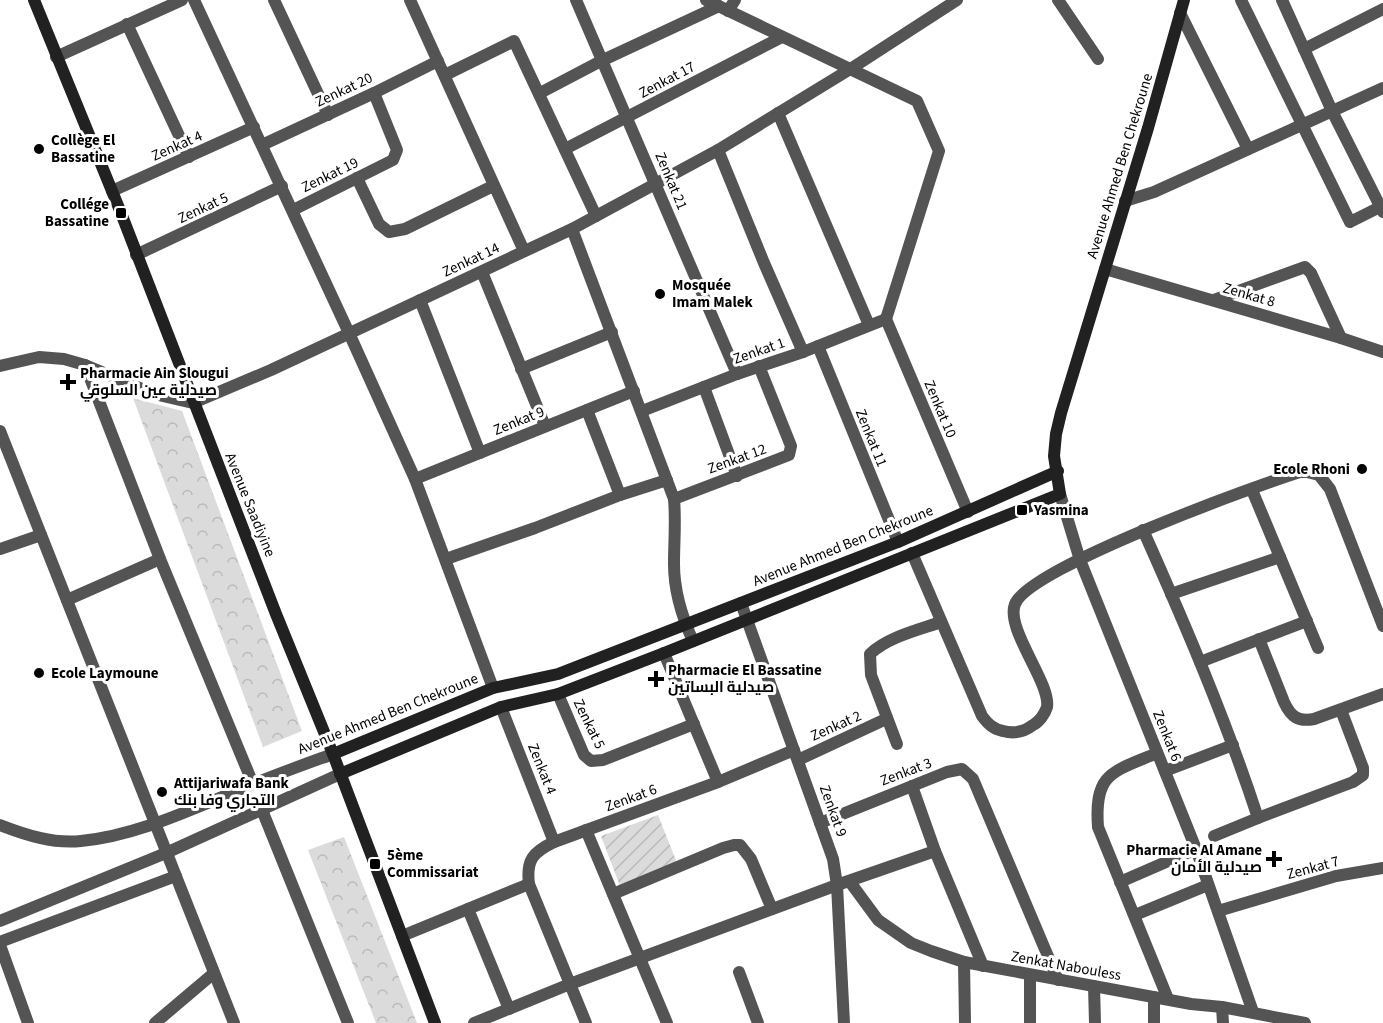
<svg xmlns="http://www.w3.org/2000/svg" width="1383" height="1023" font-family="'Source Sans 3',Cairo,sans-serif">
	<style>
		.park { fill: url(#park-crowns) }
		.garden { fill: url(#garden-furrows) }
		.lines { fill: none; stroke-linecap: round; stroke-linejoin: round }
		.pedestrian { stroke: #545454; stroke-width: 12 }
		.minor { stroke: #545454; stroke-width: 12 }
		.secondary { stroke: #212121; stroke-width: 12 }
		.poi-dot { fill: #000; stroke: #fff; stroke-width: 2 }
		.labels { text-anchor: middle; dominant-baseline: central; stroke-width: 6; stroke-linejoin: round; paint-order: stroke }
		.street-label { font-size: 15px; fill: #000; stroke: #fff }
		.poi-label { font-size: 15px; font-weight: bold; fill: #000; stroke: #fff; text-anchor: start }
	</style>
	<defs>
		<pattern id="park-crowns" width="20" height="18" patternUnits="userSpaceOnUse" patternTransform="scale(1.5)"><rect width="20" height="18" fill="#dbdbdb"/><path d="M2 6a3 3 0 1 1 6 0M12 15a3 3 0 1 1 6 0" fill="none" stroke="#bababa"/></pattern>
		<pattern id="garden-furrows" width="10" height="10" patternUnits="userSpaceOnUse" patternTransform="scale(1.5)"><rect width="10" height="10" fill="#dbdbdb"/><path d="M-1 1l2-2M0 10L10 0M9 11l2-2" fill="none" stroke="#bababa"/></pattern>
	</defs>
	<rect width="100%" height="100%" fill="#fff"/>
	<g class="park">
		<polygon points="133,398 182,411 302,731 263,747"/>
		<polygon points="344,837 417,1023 376,1023 308,850"/>
	</g>
	<polygon class="garden" points="658,815 677,863 620,886 601,836"/>
	<g class="lines">
		<polyline class="pedestrian" points="349,333 415,479 493,688"/>
		<g class="minor">
			<polyline points="194,0 349,333"/>
			<polyline points="274,0 328,115"/>
			<polyline points="410,0 524,251"/>
			<polyline points="576,0 737,374"/>
			<polyline points="706,0 917,101 939,151 886,319"/>
			<polyline points="1058,0 1098,59"/>
			<polyline points="1241,0 1350,222 1380,207"/>
			<polyline points="1282,0 1332,111 1383,212"/>
			<polyline points="728,11 735,0"/>
			<polyline points="1180,13 1248,149"/>
			<polyline points="127,24 189,157"/>
			<polyline points="1304,49 1383,9"/>
			<polyline points="56,57 182,0"/>
			<polyline points="445,75 514,41 596,216"/>
			<polyline points="540,93 601,61 719,6"/>
			<polyline points="778,113 869,325"/>
			<polyline points="262,145 374,93 438,61"/>
			<polyline points="565,149 782,37"/>
			<polyline points="718,150 764,263 803,352"/>
			<polyline points="357,178 379,224 389,232 405,229 493,186"/>
			<polyline points="112,191 254,127"/>
			<polyline points="1125,201 1154,192 1196,173 1383,88"/>
			<polyline points="293,210 393,160 397,150 374,93"/>
			<path d="M572 229 674 499C676 521 674 542 674 564 674 591 682 617 693 641"/>
			<polyline points="136,255 282,186"/>
			<polyline points="1105,269 1341,338 1383,352"/>
			<polyline points="482,272 545,426"/>
			<polyline points="420,300 480,453"/>
			<polyline points="1214,300 1305,267 1311,273 1341,338"/>
			<polyline points="886,319 968,512"/>
			<polyline points="818,346 898,542"/>
			<polyline points="85,365 160,559 253,784"/>
			<polyline points="0,366 39,357 64,359 85,365 154,394 193,403 271,370 572,229 718,150 852,68 957,0"/>
			<polyline points="521,369 612,332"/>
			<polyline points="704,387 737,476"/>
			<polyline points="587,410 620,495"/>
			<polyline points="642,411 737,374 803,352 886,319"/>
			<polyline points="0,431 234,1023"/>
			<polyline points="415,479 634,391"/>
			<polyline points="1252,490 1318,648"/>
			<polyline points="1060,494 1080,560 1196,849 1253,1012"/>
			<polyline points="674,499 789,455 791,446 759,366"/>
			<path d="M1143 530C1185 624 1226 720 1258 818L1353 782 1363 775V768L1341 710"/>
			<polyline points="0,549 41,535"/>
			<path d="M912 553 982 716C988 724 993 729 1003 731 1014 734 1024 732 1033 725 1039 722 1045 714 1047 707 1051 683 1005 629 1015 604 1030 567 1258 485 1303 471L1319 475 1330 489 1383 626"/>
			<polyline points="446,559 535,528 620,495 667,480"/>
			<polyline points="1171,594 1280,557"/>
			<polyline points="67,600 160,559"/>
			<polyline points="741,603 833,859 837,885 844,1023"/>
			<path d="M1259 639 1284 702C1291 717 1298 722 1314 719L1383 694"/>
			<polyline points="664,653 718,782"/>
			<polyline points="1200,662 1307,621"/>
			<polyline points="558,694 584,755 591,761 603,760 694,724"/>
			<polyline points="501,707 554,842"/>
			<path d="M897 744 871 675 870 654C888 637 918 630 941 622"/>
			<path d="M1157 753C1113 772 1094 772 1098 827L1168 999"/>
			<polyline points="798,760 886,719"/>
			<polyline points="1165,771 1233,745"/>
			<polyline points="912,786 935,851 983,966"/>
			<polyline points="262,810 348,1023"/>
			<polyline points="820,823 947,772 962,769 973,779 1058,980"/>
			<path d="M0 825C26 835 53 844 81 841 134 836 185 812 234 792 266 778 300 766 333 754"/>
			<polyline points="586,830 667,1023"/>
			<polyline points="1214,836 1258,818"/>
			<polyline points="850,882 878,920 911,943 931,951 964,962 1191,1004 1222,1007 1305,1023"/>
			<polyline points="1120,882 1196,849"/>
			<polyline points="613,894 723,848 734,845 740,845 751,859 772,909"/>
			<polyline points="468,909 509,1009"/>
			<polyline points="1218,911 1336,876 1383,868"/>
			<polyline points="1135,915 1208,885"/>
			<polyline points="0,921 166,853 340,774"/>
			<polyline points="402,936 529,884"/>
			<polyline points="0,942 176,876"/>
			<polyline points="0,945 28,1023"/>
			<polyline points="964,962 965,1023"/>
			<polyline points="739,972 758,1023"/>
			<polyline points="1094,986 1095,1023"/>
			<polyline points="1154,997 1154,1023"/>
			<polyline points="1222,1007 1223,1023"/>
			<polyline points="155,1023 214,973"/>
			<polyline points="474,1023 570,984 837,885 935,851"/>
			<path d="M586 1023 529 884C526 860 533 852 554 842L718 782 794 750"/>
			<polyline points="1030,1023 1030,976"/>
		</g>
		<g class="secondary">
			<polyline points="34,0 121,213 276,614 333,754 435,1023"/>
			<polyline points="333,754 493,688 558,674 898,542 1058,471"/>
			<polyline points="340,774 501,707 558,694 664,653 1060,494 1054,456 1056,434 1061,413 1148,128 1184,0"/>
		</g>
	</g>
	<g class="poi-dot">
		<circle cx="39" cy="149" r="6"/>
		<rect x="115" y="207" width="12" height="12" rx="3"/>
		<circle cx="660" cy="294" r="6"/>
		<path d="M65 373h6v6h6v6h-6v6h-6v-6h-6v-6h6z"/>
		<circle cx="1362" cy="469" r="6"/>
		<rect x="1016" y="504" width="12" height="12" rx="3"/>
		<circle cx="39" cy="673" r="6"/>
		<path d="M653 670h6v6h6v6h-6v6h-6v-6h-6v-6h6z"/>
		<circle cx="162" cy="792" r="6"/>
		<path d="M1271 850h6v6h6v6h-6v6h-6v-6h-6v-6h6z"/>
		<rect x="369" y="858" width="12" height="12" rx="3"/>
	</g>
	<g class="labels">
		<g class="street-label">
			<text transform="translate(667 80) rotate(-28)">Zenkat 17</text>
			<text transform="translate(344 90) rotate(-25)">Zenkat 20</text>
			<text transform="translate(177 146) rotate(-24)">Zenkat 4</text>
			<text transform="translate(1120 166) rotate(-73)">Avenue Ahmed Ben Chekroune</text>
			<text transform="translate(330 175) rotate(-26)">Zenkat 19</text>
			<text transform="translate(671 181) rotate(67)">Zenkat 21</text>
			<text transform="translate(203 208) rotate(-25)">Zenkat 5</text>
			<text transform="translate(471 260) rotate(-25)">Zenkat 14</text>
			<text transform="translate(1249 295) rotate(16)">Zenkat 8</text>
			<text transform="translate(759 351) rotate(-19)">Zenkat 1</text>
			<text transform="translate(940 409) rotate(67)">Zenkat 10</text>
			<text transform="translate(519 421) rotate(-22)">Zenkat 9</text>
			<text transform="translate(871 438) rotate(68)">Zenkat 11</text>
			<text transform="translate(737 459) rotate(-20)">Zenkat 12</text>
			<text transform="translate(250 505) rotate(68)">Avenue Saadiyine</text>
			<text transform="translate(843 546) rotate(-22)">Avenue Ahmed Ben Chekroune</text>
			<text transform="translate(388 714) rotate(-22)">Avenue Ahmed Ben Chekroune</text>
			<text transform="translate(589 724) rotate(64)">Zenkat 5</text>
			<text transform="translate(836 726) rotate(-24)">Zenkat 2</text>
			<text transform="translate(1167 736) rotate(68)">Zenkat 6</text>
			<text transform="translate(542 769) rotate(68)">Zenkat 4</text>
			<text transform="translate(906 772) rotate(-21)">Zenkat 3</text>
			<text transform="translate(631 798) rotate(-20)">Zenkat 6</text>
			<text transform="translate(833 811) rotate(70)">Zenkat 9</text>
			<text transform="translate(1313 868) rotate(-15)">Zenkat 7</text>
			<text transform="translate(1066 966) rotate(10)">Zenkat Nabouless</text>
		</g>
		<g class="poi-label">
			<text x="51" y="140">Collège El<tspan x="51" dy="17">Bassatine</tspan></text>
			<text x="109" y="204" text-anchor="end">Collége<tspan x="109" dy="17">Bassatine</tspan></text>
			<text x="672" y="285">Mosquée<tspan x="672" dy="17">Imam Malek</tspan></text>
			<text x="80" y="373">Pharmacie Ain Slougui<tspan x="80" dy="17">صيدلية عين السلوقي</tspan></text>
			<text x="1350" y="469" text-anchor="end">Ecole Rhoni</text>
			<text x="1034" y="510">Yasmina</text>
			<text x="668" y="670">Pharmacie El Bassatine<tspan x="668" dy="17">صيدلية البساتين</tspan></text>
			<text x="51" y="673">Ecole Laymoune</text>
			<text x="174" y="783">Attijariwafa Bank<tspan x="174" dy="17">التجاري وفا بنك</tspan></text>
			<text x="1262" y="850" text-anchor="end">Pharmacie Al Amane<tspan x="1262" dy="17">صيدلية الأمان</tspan></text>
			<text x="387" y="855">5ème<tspan x="387" dy="17">Commissariat</tspan></text>
		</g>
	</g>
</svg>
